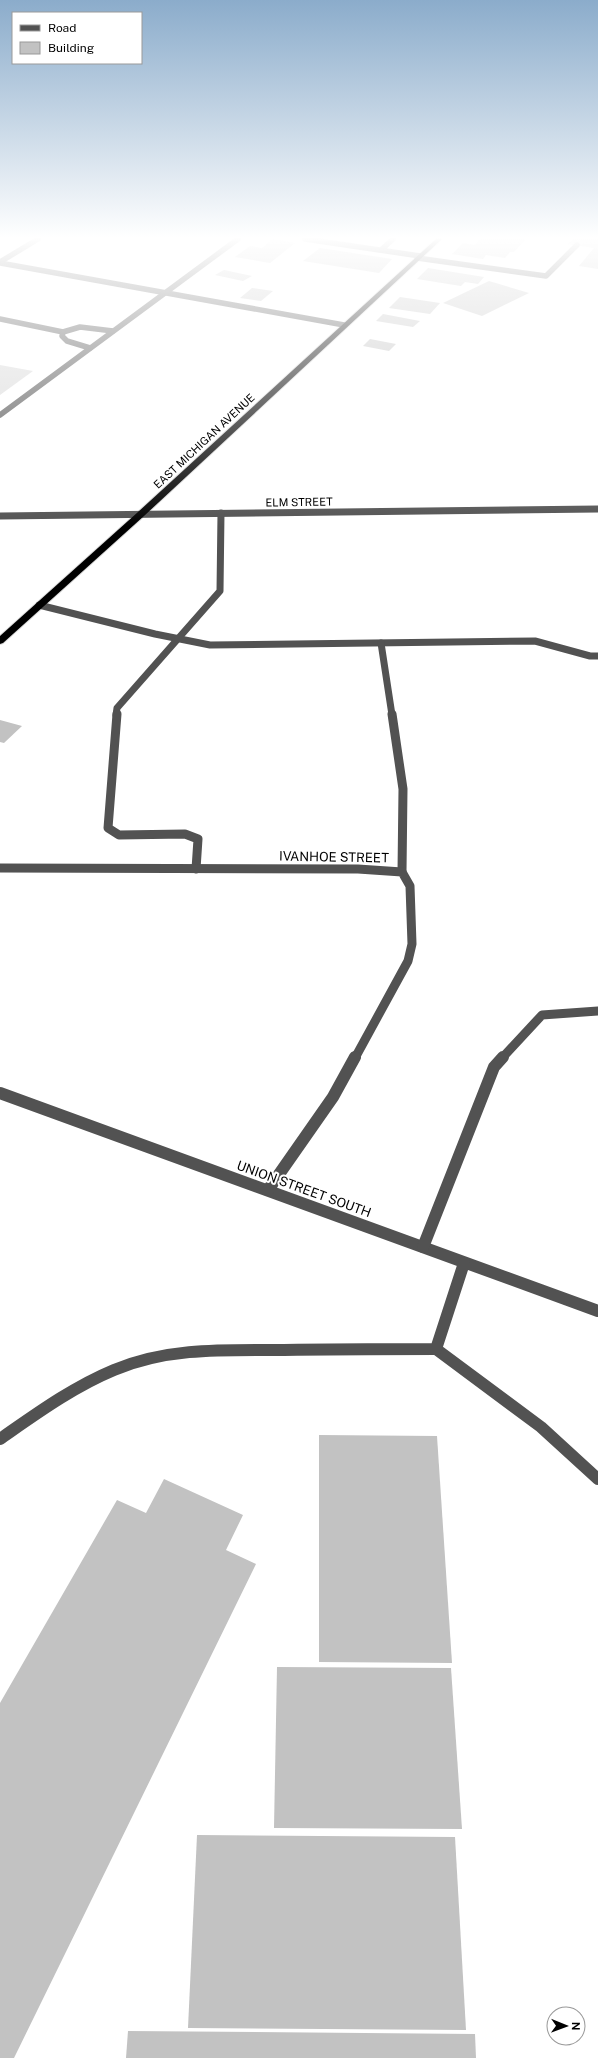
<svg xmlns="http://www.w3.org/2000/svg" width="598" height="2058" font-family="'Public Sans',sans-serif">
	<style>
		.green { fill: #d9d9d9 }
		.building { fill: #c2c2c2 }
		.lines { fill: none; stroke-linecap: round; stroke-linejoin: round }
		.minor-tunnel { stroke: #d9d9d9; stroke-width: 5.5; stroke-dasharray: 5.5 2.5; stroke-linecap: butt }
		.highway-casing { stroke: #dbdbdb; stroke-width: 2 }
		.minor-far3 { stroke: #525252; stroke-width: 5.5 }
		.minor-far2 { stroke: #525252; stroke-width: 7 }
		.minor-far1 { stroke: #525252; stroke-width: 9 }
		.minor { stroke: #525252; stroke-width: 12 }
		.highway { fill: #000; fill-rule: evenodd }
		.labels { text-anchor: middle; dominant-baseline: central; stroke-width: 4; stroke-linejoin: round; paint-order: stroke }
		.far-street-label { font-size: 11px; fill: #000; stroke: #fff }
		.street-label { font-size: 13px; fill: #000; stroke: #fff }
	</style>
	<rect width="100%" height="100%" fill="#fff"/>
	<polygon class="green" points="0,365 33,371 0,395"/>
	<g class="building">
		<polygon points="273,239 295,243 270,263 235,257 250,246 262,248"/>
		<polygon points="480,239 526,239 514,252 510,252 505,258 486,255 483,259 452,254 463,243 475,245"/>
		<polygon points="573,239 598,239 598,269 579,266 594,248 568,244"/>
		<polygon points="320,248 392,259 379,273 303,261"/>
		<polygon points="428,268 484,277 478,284 465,282 461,286 417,279"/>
		<polygon points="224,270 252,276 243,281 215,275"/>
		<polygon points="489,281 529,293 482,316 443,303"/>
		<polygon points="252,288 273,291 261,301 240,298"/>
		<polygon points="400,297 440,303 430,314 389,308"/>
		<polygon points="383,314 420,321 413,327 376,321"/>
		<polygon points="370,339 396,344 389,351 363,346"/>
		<polygon points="0,720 22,726 4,743 0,742"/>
		<polygon points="319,1435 437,1436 452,1663 319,1662"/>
		<polygon points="164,1479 243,1515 226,1550 256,1564 14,2058 0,2058 0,1703 117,1500 146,1513"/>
		<polygon points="277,1667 451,1668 462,1829 274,1828"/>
		<polygon points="197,1835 455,1837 466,2030 188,2028"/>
		<polygon points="128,2031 475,2034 476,2058 126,2058"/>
	</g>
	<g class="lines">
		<polyline class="minor-tunnel" points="577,245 582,239"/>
		<defs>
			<polygon id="highway" points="436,239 442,239 144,516 3,643 0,644 0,636 138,512"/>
		</defs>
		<use href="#highway" class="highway-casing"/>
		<g class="minor-far3">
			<polyline points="305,239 420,256"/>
			<polyline points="381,250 393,239"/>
			<polyline points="417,258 546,276 577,245"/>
			<polyline points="0,262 38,239"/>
			<polyline points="0,263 344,325"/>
			<polyline points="0,319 63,332 62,336 67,341 90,348"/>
			<polyline points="63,332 80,327 113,331"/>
			<polyline points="0,415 238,239"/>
		</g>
		<g class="minor-far2">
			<polyline points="0,516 598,509"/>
			<polyline points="39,605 155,634 210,645 535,641 590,656 598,656"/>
			<polyline points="381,643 392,715"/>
			<polyline points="116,715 117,708 220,591 221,513"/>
		</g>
		<g class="minor-far1">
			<polyline points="117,714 108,828 119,835 185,834 198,839 196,869"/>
			<polyline points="392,714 403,789 402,872"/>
			<polyline points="0,868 358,869 402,872 410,886 412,944 408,961 355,1058"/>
			<polyline points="502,1058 542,1015 598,1011"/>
		</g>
		<g class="minor">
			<polyline points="0,1093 598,1311"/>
			<polyline points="268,1190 333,1097 355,1057"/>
			<polyline points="423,1247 494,1067 503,1057"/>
			<polyline points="436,1349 541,1427 598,1479"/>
			<path d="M0 1439C36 1414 73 1387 114 1370 168 1347 227 1350 284 1350 335 1349 385 1349 436 1349L464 1263"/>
		</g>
		<use href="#highway" class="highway"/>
	</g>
	<linearGradient id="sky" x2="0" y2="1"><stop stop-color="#8baccb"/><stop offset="0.45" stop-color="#fff"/><stop offset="1" stop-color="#fff" stop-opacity="0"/></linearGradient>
	<rect width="598" height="527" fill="url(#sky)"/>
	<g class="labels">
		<g class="far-street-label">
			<text transform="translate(204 441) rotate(-43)">EAST MICHIGAN AVENUE</text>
			<text transform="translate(299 502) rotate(-1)">ELM STREET</text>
		</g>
		<g class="street-label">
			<text transform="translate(334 857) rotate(1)">IVANHOE STREET</text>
			<text transform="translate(304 1189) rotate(20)">UNION STREET SOUTH</text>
		</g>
	</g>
	<rect x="12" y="12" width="130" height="52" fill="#ffffff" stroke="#999999"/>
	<rect x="20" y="25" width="20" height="6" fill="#525252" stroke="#999999"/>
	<text x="48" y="32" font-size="12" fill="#000000">Road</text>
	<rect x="20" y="42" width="20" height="12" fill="#c2c2c2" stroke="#999999"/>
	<text x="48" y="52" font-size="12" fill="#000000">Building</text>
	<g transform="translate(566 2026) rotate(91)"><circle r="19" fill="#ffffff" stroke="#999999"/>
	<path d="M0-3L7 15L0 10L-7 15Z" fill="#000000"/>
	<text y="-6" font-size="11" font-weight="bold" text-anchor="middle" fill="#000000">N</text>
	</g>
</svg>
